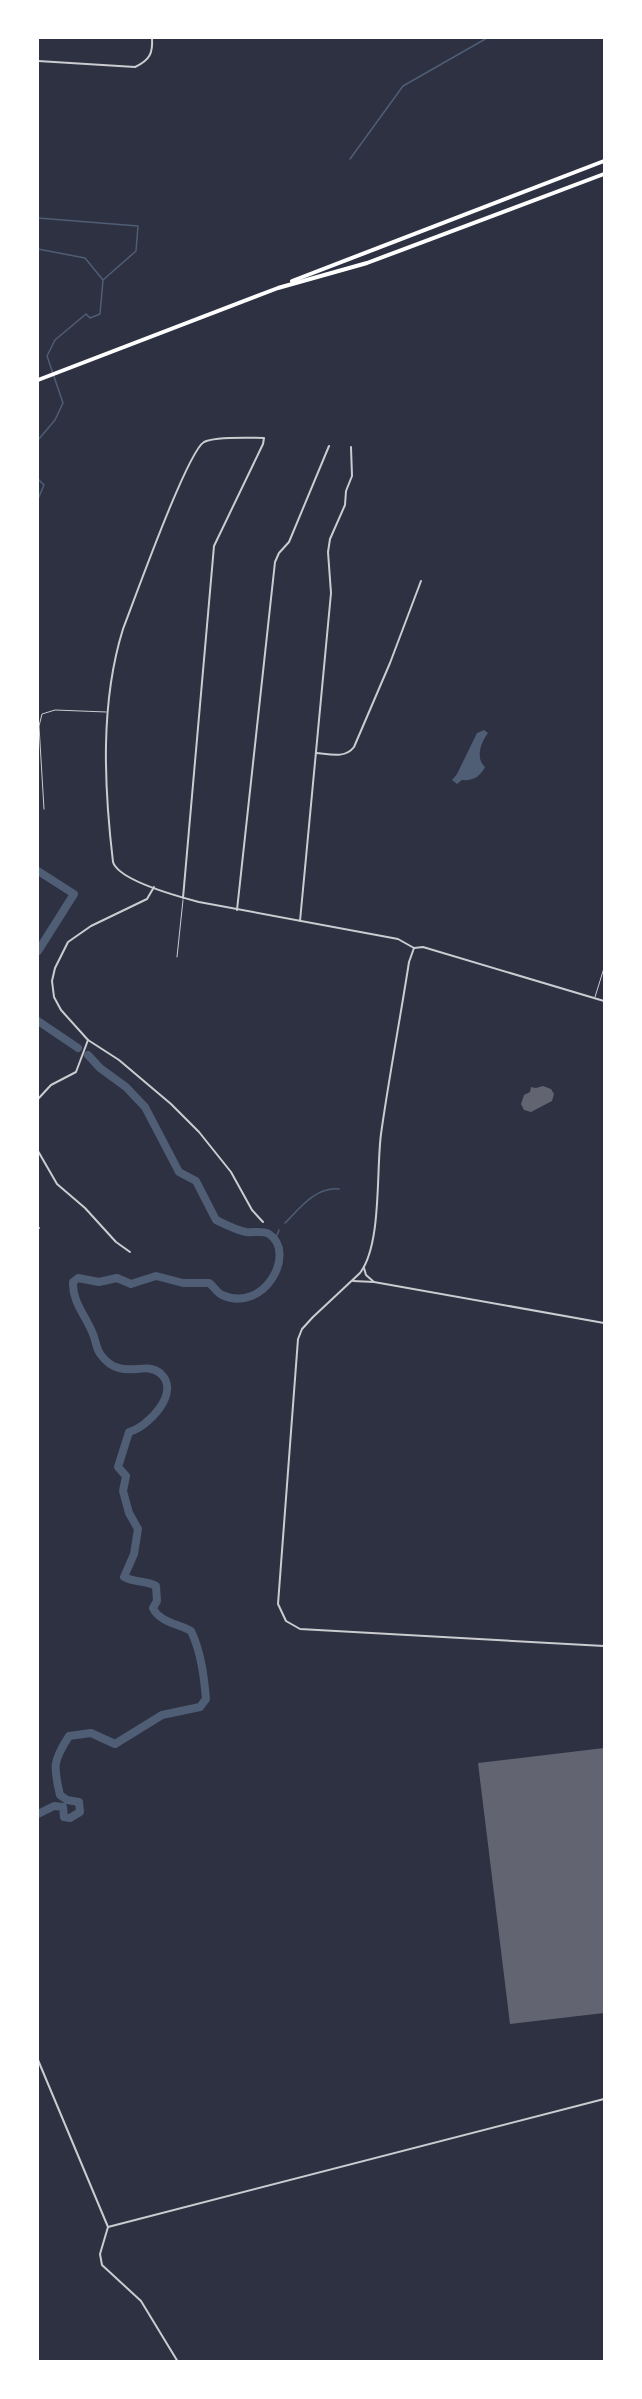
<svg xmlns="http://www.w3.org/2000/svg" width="642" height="2399" font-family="Raleway,sans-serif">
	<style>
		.water { fill: #4f5d75 }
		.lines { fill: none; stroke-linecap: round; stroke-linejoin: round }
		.stream { stroke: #4f5d75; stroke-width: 1.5 }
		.river { stroke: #4f5d75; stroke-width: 8 }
		.building { fill: #626471 }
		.service { stroke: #caccd0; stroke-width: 1 }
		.minor { stroke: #caccd0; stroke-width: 2 }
		.trunk { stroke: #fff; stroke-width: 4 }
	</style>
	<rect width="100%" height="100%" fill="#2d3142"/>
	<path class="water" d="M484 730 488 733C481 742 475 758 485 767 480 777 473 781 462 780L457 784 452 780 457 774 477 733Z"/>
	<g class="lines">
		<g class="stream">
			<polyline points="350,159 403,86 487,38"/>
			<polyline points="38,218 138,226 136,251 103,280 100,314 90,318 86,314 55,340 47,356 63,403 55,420 38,440"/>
			<polyline points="38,249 85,258 103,280"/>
			<polyline points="38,454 38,464"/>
			<polyline points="38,479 44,485 38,499"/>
			<path d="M285 1223C300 1208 315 1187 339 1189"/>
			<polyline points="273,1238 277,1235 279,1230"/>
		</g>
		<g class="river">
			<polyline points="38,871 74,894 38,951"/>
			<polyline points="38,1021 78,1048"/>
			<path d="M38 1814 54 1806 63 1807 64 1817 70 1818 80 1812 79 1802 67 1800 60 1795C53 1766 53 1761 69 1736L91 1733 115 1744 162 1715 200 1707 206 1699C204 1676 201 1652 191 1631 179 1624 159 1622 153 1608L157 1601 156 1586C146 1580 135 1583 124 1577L134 1554 138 1529 129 1513 123 1491 126 1476 118 1467 129 1432C148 1427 182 1392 160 1373 147 1363 133 1373 119 1368 111 1366 106 1362 101 1355 96 1349 96 1341 93 1334 86 1316 72 1302 73 1282L78 1278 99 1282 117 1278 131 1284 156 1276 183 1283H209C214 1286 216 1292 222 1295 265 1314 297 1252 269 1234 263 1230 253 1233 246 1232 236 1230 225 1224 216 1220L196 1181 179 1172 145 1107 126 1087 100 1068 88 1055"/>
		</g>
	</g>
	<g class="building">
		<polygon points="543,1086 551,1089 554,1094 552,1101 531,1112 524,1110 521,1104 524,1095 530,1092 531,1087 536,1088"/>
		<polygon points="604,1748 604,2013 510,2024 478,1763"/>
	</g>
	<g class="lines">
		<g class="service">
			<polyline points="44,809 39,726 42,714 55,710 106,712"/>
			<polyline points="177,957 183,900"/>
			<polyline points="595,997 604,968"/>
		</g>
		<g class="minor">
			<path d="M38 61 135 67C150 60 153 53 152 38"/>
			<path d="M316 753C329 754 345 759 354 747L390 663 421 581"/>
			<polyline points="154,887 147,899 91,926 68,942 55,968 52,981 54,997 61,1010 88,1040 119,1060 171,1104 199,1132 231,1172 252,1210 263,1222"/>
			<path d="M183 898 214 546 263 444 264 438C250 438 216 436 204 442 187 452 134 601 123 629 100 703 104 786 113 862 119 881 180 897 199 902L398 939 414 948"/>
			<polyline points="237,910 275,562 279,553 289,542 329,446"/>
			<polyline points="300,921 331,593 328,552 330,539 345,505 346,491 352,476 351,447"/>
			<path d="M414 948 409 962C400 1020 389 1077 381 1134 376 1171 382 1244 360 1273L313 1317 302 1329 298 1339 278 1604 286 1621 300 1629 604 1646"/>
			<polyline points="414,948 423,947 604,1001"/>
			<polyline points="38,1099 51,1085 76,1072 88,1040"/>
			<polyline points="38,1151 57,1184 85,1208 116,1242 130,1252"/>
			<polyline points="38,1227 39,1228"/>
			<polyline points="364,1268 366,1275 374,1282"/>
			<polyline points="353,1281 374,1282 604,1323"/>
			<polyline points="38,2060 108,2227"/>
			<polyline points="108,2227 604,2099"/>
			<polyline points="108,2227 100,2254 102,2265 141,2301 178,2362"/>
		</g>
		<g class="trunk">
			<polyline points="292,281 604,161"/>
			<polyline points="38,380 278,288 367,263 604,174"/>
		</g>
	</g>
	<rect width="642" height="2399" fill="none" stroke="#ffffff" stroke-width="78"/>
</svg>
